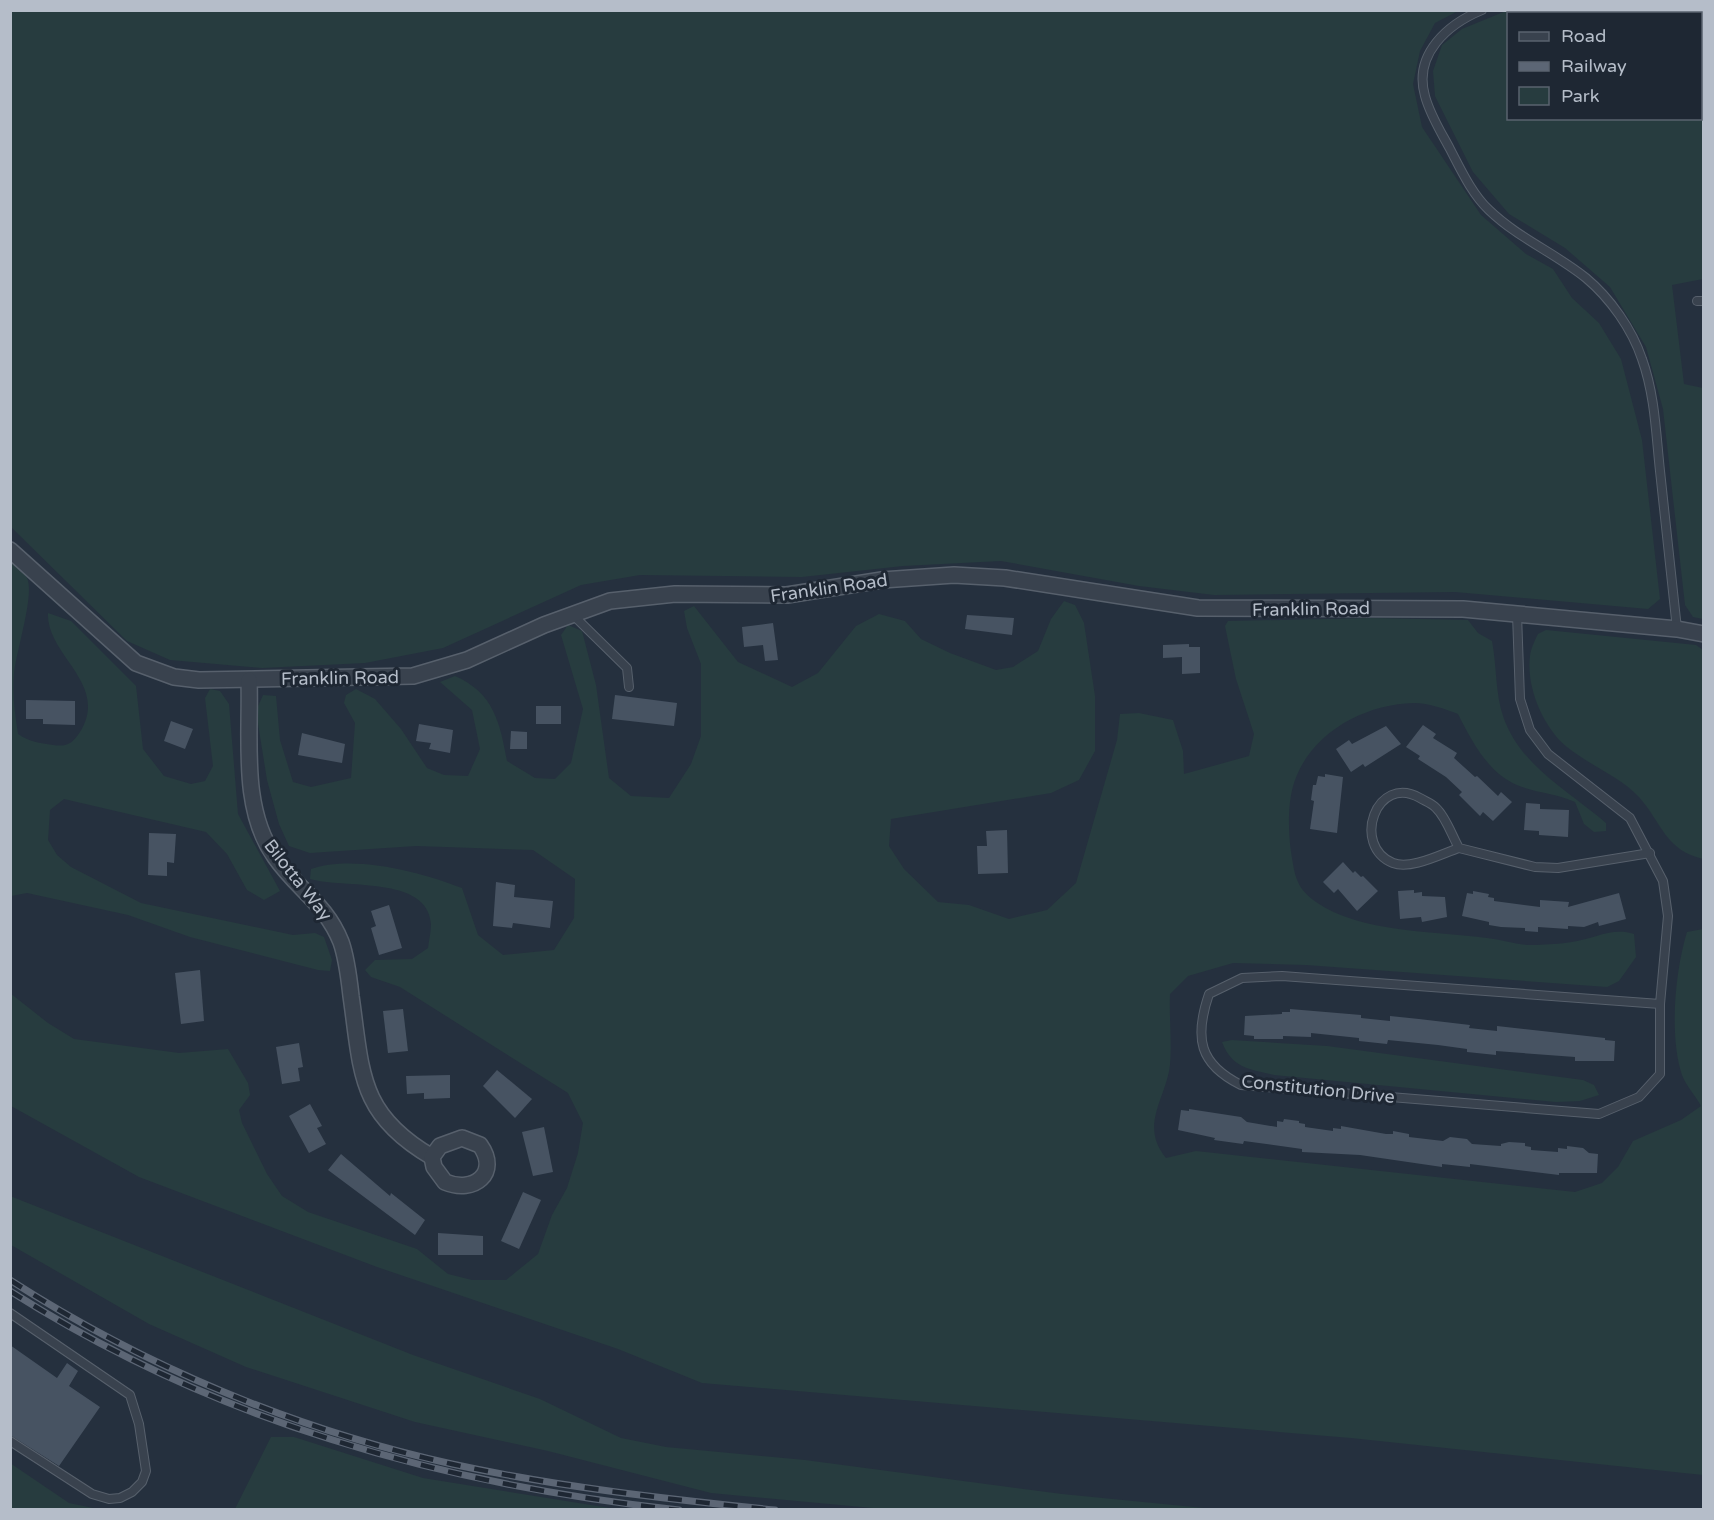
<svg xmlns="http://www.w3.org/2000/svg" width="1714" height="1520" font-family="'Varela Round',sans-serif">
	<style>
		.green { fill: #273c3f; fill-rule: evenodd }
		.building { fill: #475362 }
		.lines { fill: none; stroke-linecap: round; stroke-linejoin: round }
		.service-casing { stroke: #57606c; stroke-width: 10 }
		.minor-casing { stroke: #57606c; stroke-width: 18 }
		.service { stroke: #39424e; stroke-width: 8 }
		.minor { stroke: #39424e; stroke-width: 15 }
		.rail-casing { stroke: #5c6675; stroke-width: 7 }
		.rail { stroke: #1e2733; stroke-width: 4.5; stroke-dasharray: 14; stroke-linecap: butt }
		.labels { text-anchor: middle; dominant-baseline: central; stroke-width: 6; stroke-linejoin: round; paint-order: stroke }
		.street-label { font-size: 18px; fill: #b5bdc9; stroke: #1e2733 }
	</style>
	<rect width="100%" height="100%" fill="#25303e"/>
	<g class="green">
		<polygon points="10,11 1458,11 1435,23 1420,51 1413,84 1422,127 1481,215 1526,254 1553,269 1572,298 1599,323 1621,359 1642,440 1660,599 1648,609 1455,592 1214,595 1139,586 1001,561 903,566 802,577 640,575 581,585 443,648 365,663 262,668 170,660 127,641 11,527"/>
		<path d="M1506 11H1703V279L1672 285 1684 384 1703 388V619L1693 617 1685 605 1663 409 1646 347 1610 287 1565 248 1509 214 1473 172 1435 96 1433 71 1442 45 1462 29ZM1508 14H1700V118H1508Z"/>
		<path d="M11 562C15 566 24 572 27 578 35 594 16 652 14 674 12 694 15 714 18 734 30 742 39 743 53 745 67 747 72 744 80 732 110 684 46 655 48 613L71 621 136 686 143 749 164 776 191 784 205 781 213 766 205 698 210 689 220 691 229 704 238 814 280 891 264 900 247 890 227 854 206 832 64 799 50 810 48 840 57 855 71 867 141 903 293 935 315 933 324 937 332 960 330 971 318 970 190 937 128 915 27 893 11 896Z"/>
		<path d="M1064 601 1075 605 1084 623 1095 696V751L1079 780 1051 793 891 819 889 846 904 869 938 902 969 905 1009 919 1047 910 1076 883 1117 740 1120 714 1139 713 1173 720 1183 751 1184 774 1249 756 1254 734 1236 679 1225 626 1228 621 1372 618 1468 620 1478 633 1492 641C1497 667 1495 694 1504 719 1522 767 1569 791 1606 823V831L1594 832 1584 824 1575 802C1556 793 1535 793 1517 785 1487 772 1472 741 1458 714 1445 709 1429 703 1414 703 1367 704 1316 730 1297 775 1287 797 1288 829 1291 852 1295 875 1295 887 1316 902 1361 933 1434 931 1487 938 1504 940 1519 946 1536 945 1548 944 1560 944 1572 942 1595 939 1611 927 1634 934L1636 957 1619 981 1607 987 1306 965 1233 963 1188 976 1170 994C1169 1017 1172 1042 1170 1065 1166 1099 1139 1125 1166 1158L1196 1151 1575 1192 1602 1183 1618 1167 1633 1141 1681 1120 1701 1106C1696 1096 1686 1086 1682 1075 1669 1036 1675 971 1687 932L1703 929V1475L1351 1438 702 1383 618 1349 377 1267 139 1177 11 1106 10 993 48 1023 74 1039 179 1053 228 1049 248 1083 250 1095 239 1110 242 1123 267 1174 282 1196 308 1212 417 1249 448 1274 472 1280H506L538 1254 552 1215 567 1188 578 1153 583 1123 568 1093 400 987 371 977 365 970 375 960 412 959 428 948C429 940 431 932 431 924 428 875 343 889 310 879L311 869C353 854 422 872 462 888L478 935 503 955 554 950 574 918 575 879 533 850 416 846 310 853 289 846 279 824 267 780 256 711 263 695 276 696 280 740 293 782 311 787 351 778 355 723 344 703 346 695 356 689 375 699 401 729 427 768 444 775 468 776 480 749 472 710 440 682 455 676C494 693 500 723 507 761L535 778 555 779 571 763 583 709 561 635 568 625 582 631 596 685 609 778 631 796 669 798 691 764 701 736V664L687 628 684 611 694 606 738 662 792 687 818 673 856 626 879 614 905 621 921 639 950 653 996 670 1013 667 1038 651 1051 619Z"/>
		<path d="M1546 630 1696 645 1703 650V859C1665 850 1662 823 1639 797 1619 776 1589 765 1567 747 1543 727 1526 687 1530 656 1531 648 1535 640 1538 634Z"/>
		<path d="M1232 1040 1327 1046 1583 1080 1594 1085 1599 1095 1580 1101 1556 1102 1274 1075C1249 1069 1232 1068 1222 1042Z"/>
		<polygon points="10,1196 413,1355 540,1399 621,1438 666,1447 805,1460 1062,1494 1214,1509 894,1510 711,1493 548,1451 415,1422 246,1367 149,1324 11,1245"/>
		<polygon points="271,1437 294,1437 423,1478 616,1509 235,1509"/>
		<polygon points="10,1463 69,1503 98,1509 11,1509"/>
	</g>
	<g class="building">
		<polygon points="967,615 1014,618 1012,635 965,629"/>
		<polygon points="773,623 778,660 765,661 763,645 744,647 742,627"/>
		<polygon points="1189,644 1189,647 1200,647 1200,673 1182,674 1182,657 1163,658 1163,645"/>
		<polygon points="615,695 677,703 674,726 612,719"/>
		<polygon points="26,700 75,701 75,725 43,724 43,719 26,719"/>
		<rect x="536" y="706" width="25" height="18"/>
		<polygon points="171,721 193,729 185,749 164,741"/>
		<polygon points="419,724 453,730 450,753 429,749 431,743 416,741"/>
		<polygon points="1423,725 1436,734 1433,738 1457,753 1454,758 1475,777 1477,776 1498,796 1501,792 1512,802 1493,821 1483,812 1480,816 1459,795 1462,792 1446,777 1418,759 1420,756 1406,747"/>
		<polygon points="1386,726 1401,744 1365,767 1363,764 1351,772 1336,749 1349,740 1352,744"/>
		<polygon points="511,731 527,732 527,749 510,749"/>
		<polygon points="302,733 345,744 342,763 298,755"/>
		<polygon points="1325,774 1343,777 1337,833 1310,829 1314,801 1311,800 1313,785 1316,785 1318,776 1325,777"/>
		<polygon points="1526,803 1540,804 1540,809 1569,810 1568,837 1539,835 1539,831 1524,830"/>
		<polygon points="1007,830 1008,873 978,874 977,846 987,846 986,831"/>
		<polygon points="149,833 176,834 174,863 167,862 167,876 148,875"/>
		<polygon points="1343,862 1353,873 1355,871 1361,877 1363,876 1378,891 1357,911 1338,889 1334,893 1323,882"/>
		<polygon points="496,882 515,885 514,897 553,901 550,928 513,923 512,928 493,926"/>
		<polygon points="1414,890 1414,893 1422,892 1422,896 1445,897 1447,917 1422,922 1421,917 1400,919 1398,891"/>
		<polygon points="1473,891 1489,894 1488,897 1494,898 1494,901 1540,907 1540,900 1569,902 1568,907 1619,893 1626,919 1599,926 1598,922 1584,927 1568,926 1568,929 1538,927 1538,932 1525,931 1525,928 1501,927 1489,925 1489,922 1462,916 1467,893 1473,894"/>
		<polygon points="389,905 402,948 379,955 371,928 376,926 371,911"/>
		<polygon points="200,970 204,1021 181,1024 175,973"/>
		<polygon points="403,1009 408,1051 388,1053 383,1011"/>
		<polygon points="1290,1009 1361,1015 1361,1018 1390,1021 1390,1016 1419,1019 1470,1025 1469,1028 1497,1031 1497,1026 1605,1038 1605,1040 1615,1041 1614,1061 1575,1061 1575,1057 1496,1051 1496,1055 1467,1052 1467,1049 1438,1045 1388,1040 1387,1044 1359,1041 1359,1038 1311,1033 1311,1037 1283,1036 1283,1039 1254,1039 1254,1036 1244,1035 1245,1016 1282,1014 1282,1012 1290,1012"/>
		<polygon points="299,1043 303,1067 298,1068 300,1081 282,1084 276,1047"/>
		<polygon points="497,1070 532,1099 515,1118 483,1086"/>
		<polygon points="450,1075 450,1098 424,1099 424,1093 407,1094 406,1076"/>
		<polygon points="310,1104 322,1126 317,1128 326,1144 309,1153 289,1116"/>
		<polygon points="1189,1109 1241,1117 1247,1122 1277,1127 1277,1121 1283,1122 1284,1119 1299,1121 1299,1123 1305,1124 1305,1127 1333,1131 1333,1128 1341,1129 1341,1126 1386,1134 1393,1134 1393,1131 1409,1134 1409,1137 1443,1141 1450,1137 1467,1139 1472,1144 1501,1146 1501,1144 1509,1142 1525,1143 1525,1146 1531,1147 1531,1150 1558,1152 1558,1148 1567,1149 1567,1146 1583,1148 1589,1153 1598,1154 1597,1173 1559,1173 1559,1175 1470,1164 1470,1167 1442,1164 1442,1167 1360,1155 1302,1152 1302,1149 1244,1141 1243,1144 1214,1140 1215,1138 1178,1130 1181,1110 1189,1111"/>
		<polygon points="544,1127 553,1172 533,1176 522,1132"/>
		<polygon points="341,1154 390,1196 391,1193 425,1220 415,1235 328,1170"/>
		<polygon points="523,1192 541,1200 519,1249 501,1241"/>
		<polygon points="438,1233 483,1236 483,1255 438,1255"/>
		<polygon points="10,1345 57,1378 67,1363 78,1371 69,1386 100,1407 59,1466 10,1435"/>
	</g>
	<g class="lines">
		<defs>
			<g id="service">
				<path d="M1482 10C1448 24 1413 54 1425 96 1430 115 1441 132 1450 149 1461 170 1472 194 1489 210 1518 238 1555 253 1586 278 1610 298 1632 329 1642 359 1655 395 1656 434 1660 471 1666 524 1671 576 1677 629"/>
				<polyline points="1697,301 1704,301"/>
				<path d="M1517 614 1520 699 1530 730 1548 754 1630 818 1663 881 1668 916 1660 1004V1074L1639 1097 1599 1114 1241 1085C1199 1064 1194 1038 1209 994L1242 978 1282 976 1660 1004"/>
				<polyline points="573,615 627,668 629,687"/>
				<path d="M1459 848C1441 854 1411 870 1393 863 1351 846 1376 773 1420 798 1425 801 1433 804 1436 808 1446 817 1452 836 1459 848L1535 867 1558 868 1650 853"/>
				<polyline points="10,1313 130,1395 139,1424 146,1471 142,1482 132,1492 120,1498 109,1499 92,1494 10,1441"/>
			</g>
			<g id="minor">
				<polyline points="10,550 136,663 174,677 199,680 413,676 467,660 544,625 610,601 675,594 787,595 882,580 954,575 1005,578 1198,608 1463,609 1677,629 1704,634"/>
				<path d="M249 680C251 736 240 808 275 857 297 889 326 904 341 942 347 959 349 978 351 996 362 1072 358 1114 432 1157"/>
				<path d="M462 1138 480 1145C500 1173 474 1194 445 1182L434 1167 432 1157 440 1146Z"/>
			</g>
		</defs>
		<use href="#service" class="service-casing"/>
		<use href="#minor" class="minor-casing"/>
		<use href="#service" class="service"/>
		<use href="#minor" class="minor"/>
		<defs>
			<g id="rail">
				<path d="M10 1280C144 1366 296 1430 452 1464 558 1487 667 1499 775 1510"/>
				<path d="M10 1291C215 1421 439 1484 679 1510"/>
			</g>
		</defs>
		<use href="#rail" class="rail-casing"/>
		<use href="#rail" class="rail"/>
	</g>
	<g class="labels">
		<g class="street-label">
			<text transform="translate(829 588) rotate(-8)">Franklin Road</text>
			<text transform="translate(1311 609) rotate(-1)">Franklin Road</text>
			<text transform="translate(340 678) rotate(-1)">Franklin Road</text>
			<text transform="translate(298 880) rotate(52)">Bilotta Way</text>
			<text transform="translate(1318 1089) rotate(6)">Constitution Drive</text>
		</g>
	</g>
	<rect width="1714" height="1520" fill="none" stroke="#b5bdc9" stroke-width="24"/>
	<rect x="1507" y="12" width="195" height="108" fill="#1e2733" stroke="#5a636f" stroke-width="1.5"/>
	<rect x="1519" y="32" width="30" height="9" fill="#39424e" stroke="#5a636f" stroke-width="1.5"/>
	<text x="1561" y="42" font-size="18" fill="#b5bdc9">Road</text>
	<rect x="1519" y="62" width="30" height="9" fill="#5c6675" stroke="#5a636f" stroke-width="1.5"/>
	<text x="1561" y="72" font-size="18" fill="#b5bdc9">Railway</text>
	<rect x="1519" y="87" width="30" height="18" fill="#273c3f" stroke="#5a636f" stroke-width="1.5"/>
	<text x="1561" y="102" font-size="18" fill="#b5bdc9">Park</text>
</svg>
